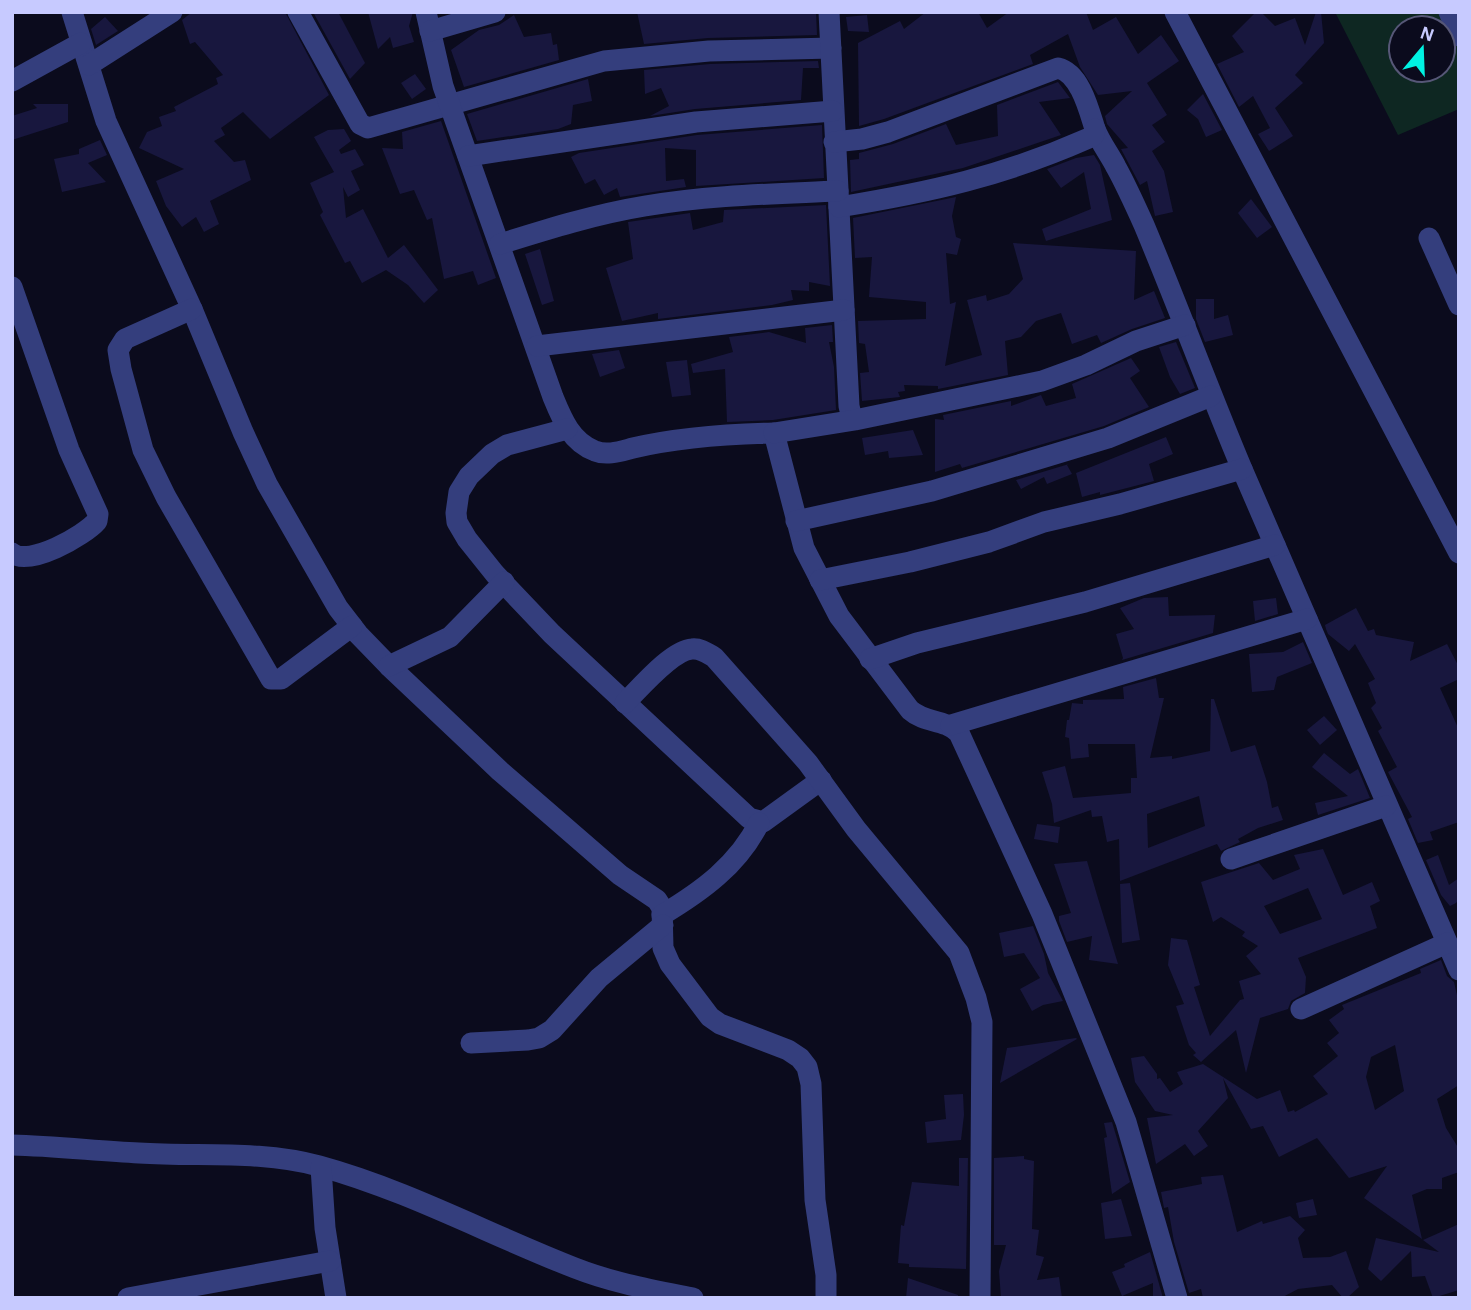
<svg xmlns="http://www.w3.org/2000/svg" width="1471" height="1310" font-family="'Alegreya Sans',sans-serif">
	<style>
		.green { fill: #0e2722; fill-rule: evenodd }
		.building { fill: #18173e; fill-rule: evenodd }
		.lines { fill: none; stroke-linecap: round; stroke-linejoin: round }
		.minor { stroke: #343e7d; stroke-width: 21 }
	</style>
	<rect width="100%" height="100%" fill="#0b0b1d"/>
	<path class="green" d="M1335 12H1459V109L1398 135ZM1401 28H1443V70H1401Z"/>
	<g class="building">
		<polygon points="192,12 285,12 329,95 270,139 243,112 221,128 225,135 214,141 234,162 245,160 251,180 210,201 219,224 204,232 196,217 182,227 166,206 156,181 184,169 139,148 147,132 162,126 159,117 176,111 174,107 218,84 216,78 223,75 195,42 190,44 182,20"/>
		<polygon points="313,12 338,12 365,63 350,79"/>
		<polygon points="368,12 413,12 409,26 414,42 393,48 390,37 378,49"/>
		<polygon points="637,12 816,12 817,35 708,38 644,44"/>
		<polygon points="926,12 978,12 987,28 1009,12 1086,12 1093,30 1116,17 1138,54 1161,35 1179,61 1147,83 1167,115 1152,125 1165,142 1152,151 1164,171 1173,212 1155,216 1147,181 1140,185 1121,149 1128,148 1107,124 1105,116 1132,91 1098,95 1080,67 1068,34 1030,55 1033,64 884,119 859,126 858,43 900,21 904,29"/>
		<polygon points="1256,12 1261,12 1275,26 1295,18 1305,45 1316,12 1321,12 1324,43 1295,75 1303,83 1275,108 1293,136 1269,151 1258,134 1270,128 1253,96 1239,107 1217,64 1244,52 1232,36"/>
		<polygon points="514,15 524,37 551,33 553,45 557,44 559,60 464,87 451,50 479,30 499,25"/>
		<polygon points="867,15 869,32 848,31 846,17"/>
		<polygon points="105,17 118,31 96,45 91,29"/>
		<polygon points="818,61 819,68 803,68 801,100 695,109 650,116 669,106 661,88 645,94 644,70 710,64"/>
		<polygon points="415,74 426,89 412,99 401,83"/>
		<polygon points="588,79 592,101 573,105 571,124 558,129 477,141 467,114"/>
		<polygon points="1058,82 1070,98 1039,102 1061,135 963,168 851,192 850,160 859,159 859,153 893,144 946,124 956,145 998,136 997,105"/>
		<polygon points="1203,94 1222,130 1206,137 1198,119 1187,110"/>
		<polygon points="33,104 68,104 68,122 12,140 12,116 37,108"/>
		<polygon points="441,121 496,278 478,285 473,271 444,279 432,218 427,220 414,190 400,194 382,148 403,149 402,132"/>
		<polygon points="822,125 824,178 696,186 696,150 665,148 666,181 684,179 686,187 620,197 617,188 604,195 595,179 585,184 571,157 579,153 697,135"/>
		<polygon points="344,129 351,141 339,150 341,154 355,149 364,165 351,171 360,190 348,197 343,187 346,218 363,209 388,258 404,245 438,290 424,303 408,285 386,270 362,283 350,261 345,263 320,215 323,212 310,183 334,172 314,137 328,130"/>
		<polygon points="100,140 107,155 88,163 106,182 62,192 54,159 79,154 79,149"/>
		<polygon points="1094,155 1100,165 1112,220 1046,241 1042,229 1091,209 1084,172 1061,188 1047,169 1076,158"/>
		<polygon points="956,197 952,216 956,237 961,239 957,255 946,253 950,304 956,302 945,366 982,355 967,300 986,295 987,301 1009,294 1023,279 1013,243 1136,251 1134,300 1154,291 1165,318 1132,329 1101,343 1097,335 1072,344 1061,313 1036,321 1021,337 1005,341 1008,375 938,389 938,386 904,385 905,391 898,392 900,397 862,401 860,373 869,372 865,344 859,343 858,321 926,319 926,302 869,297 872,257 855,258 853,218"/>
		<polygon points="1251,199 1272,227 1257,238 1238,213"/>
		<polygon points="826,205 830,286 809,282 809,291 791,290 793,300 772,305 658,319 658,313 622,321 606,268 633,259 628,222 690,213 693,230 723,222 724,210"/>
		<polygon points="540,249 554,301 542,305 525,254"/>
		<polygon points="1196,299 1214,299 1214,319 1228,315 1233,335 1205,342 1196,319"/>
		<polygon points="832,325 833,342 829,342 834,367 836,410 773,420 727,422 725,369 693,373 691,364 733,352 729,337 769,332 806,343 805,328"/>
		<polygon points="1176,342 1195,388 1180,394 1170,377 1159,347"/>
		<polygon points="619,350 625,368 600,377 592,354"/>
		<polygon points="1131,358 1140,371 1130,378 1149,407 1104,426 962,468 960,464 935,472 935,419 944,420 943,415 1011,401 1011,406 1041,395 1046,406 1076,398 1072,384"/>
		<polygon points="687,360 691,395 672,397 666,362"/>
		<polygon points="913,430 923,455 889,458 888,451 865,455 862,438"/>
		<polygon points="1166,437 1173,454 1149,464 1154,481 1100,495 1100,492 1082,497 1076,473"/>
		<polygon points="1069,464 1067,465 1072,474 1047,484 1044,477 1021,489 1016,480"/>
		<polygon points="1168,597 1169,616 1215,615 1213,633 1122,660 1123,658 1116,634 1134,629 1120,608 1144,598"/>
		<polygon points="1276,598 1278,614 1255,621 1253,601"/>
		<polygon points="1356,608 1368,631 1374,629 1376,635 1414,642 1410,661 1447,644 1459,667 1459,679 1440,688 1459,730 1459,822 1430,832 1433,840 1418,843 1408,819 1412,817 1388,772 1397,767 1378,731 1382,728 1371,708 1376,703 1368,683 1375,679 1355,644 1349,651 1328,634 1326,629 1325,625"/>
		<polygon points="1303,642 1312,663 1277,677 1274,690 1252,692 1249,654 1283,652"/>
		<path d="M1156 678 1159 698H1164L1150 758 1172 756V759L1210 751 1211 699H1214L1231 752 1255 745 1267 782 1272 808 1278 806 1283 820 1258 828 1238 839 1240 842 1221 851 1217 844 1120 881 1119 839 1107 842 1102 816 1092 817 1091 810 1054 823 1052 804 1042 772 1065 766 1073 798 1131 793V778H1137L1135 744H1088L1089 757 1071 759 1069 738 1065 737 1067 720H1069L1072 703 1083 704V700L1124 699 1123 687ZM1199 796 1205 826 1148 848 1147 814Z"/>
		<polygon points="1324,716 1337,730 1320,745 1307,730"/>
		<polygon points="1324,753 1350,774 1358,769 1370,798 1318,815 1315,803 1348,796 1312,767"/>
		<polygon points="1037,824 1060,827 1058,843 1034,839"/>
		<path d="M1323 849 1343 895 1372 882 1380 901 1370 906 1377 928 1298 958 1306 977 1305 993 1291 1001 1288 1009 1260 1018 1246 1073 1236 1030 1201 1062 1193 1055 1196 1053 1189 1045 1176 1006 1184 1004 1168 965 1171 938 1187 940 1200 985 1194 987 1210 1036 1240 1000 1244 999 1239 981 1261 974 1246 956 1258 946 1242 936 1245 932 1221 917 1213 922 1201 882 1259 863 1273 880 1300 869 1294 855ZM1308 888 1322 919 1280 934 1264 906Z"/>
		<polygon points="1438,855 1449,885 1459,878 1459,899 1456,903 1450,906 1441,895 1426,860"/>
		<polygon points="1087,861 1097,895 1118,964 1089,960 1092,936 1067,942 1059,921 1059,916 1071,913 1054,864"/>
		<polygon points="1130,883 1140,940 1122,943 1120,884"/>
		<polygon points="1033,926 1044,954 1048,973 1063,1001 1043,1005 1032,1011 1020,989 1040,978 1024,953 1004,957 999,933"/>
		<path d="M1441 960 1447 976 1454 982 1459 1004V1085L1437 1099 1446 1128 1459 1149V1172L1442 1178V1189H1427L1412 1195 1422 1239 1364 1198 1387 1166 1349 1178 1317 1138 1279 1157 1263 1126 1251 1129 1223 1078 1228 1098 1198 1131 1208 1146 1194 1156 1185 1144 1156 1164 1147 1118 1173 1115 1155 1111 1135 1082 1131 1058 1144 1056 1157 1074V1079L1160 1078 1170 1092 1183 1084 1177 1072 1203 1064 1257 1099 1280 1090 1288 1112 1294 1110 1295 1112 1328 1094 1313 1076 1338 1056 1327 1043 1339 1033 1329 1020 1344 1009 1342 1005 1421 973 1420 969ZM1395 1045 1404 1091 1375 1110 1366 1077 1371 1057Z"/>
		<polygon points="1076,1038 1077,1039 1000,1083 1007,1048"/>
		<polygon points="963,1094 964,1115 961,1140 927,1143 925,1122 946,1119 944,1095"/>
		<polygon points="1112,1122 1130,1182 1112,1194 1104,1138 1107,1137 1104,1123"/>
		<polygon points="1024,1156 1024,1159 1034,1161 1032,1229 1039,1230 1036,1255 1044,1257 1037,1280 1059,1277 1062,1298 1001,1298 999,1271 1006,1245 994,1245 994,1158"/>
		<polygon points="959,1158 968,1158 966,1269 909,1267 909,1264 898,1263 901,1225 904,1226 912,1182 959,1186"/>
		<polygon points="1223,1175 1237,1232 1262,1221 1263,1224 1290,1216 1305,1230 1298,1238 1303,1258 1330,1257 1346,1251 1359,1287 1347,1298 1343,1298 1332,1285 1298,1289 1281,1298 1203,1298 1201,1289 1189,1293 1174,1242 1168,1207 1164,1208 1161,1192 1202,1184 1201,1177"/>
		<polygon points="1121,1199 1132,1236 1105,1239 1101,1203"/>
		<polygon points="1313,1199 1317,1215 1299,1218 1296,1203"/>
		<polygon points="1459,1224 1459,1290 1433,1298 1425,1276 1412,1277 1411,1251 1381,1281 1368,1269 1376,1238 1439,1252 1423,1240"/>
		<polygon points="1150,1252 1163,1298 1153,1298 1153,1283 1122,1296 1112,1272 1125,1267 1124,1264"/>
		<polygon points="908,1278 958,1295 958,1298 906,1298"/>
	</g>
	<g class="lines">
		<g class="minor">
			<polyline points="72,12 106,121 192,309 243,432 267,484 338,608 358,634 389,666 500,771 620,875 657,900 662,908 663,948 670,964 710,1017 720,1024 788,1050 800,1058 807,1067 811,1084 815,1200 826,1275 826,1298"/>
			<polyline points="298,12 360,124 368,128 604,61 709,51 831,48"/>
			<path d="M426 12 443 86 553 397C562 419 571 442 595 451 607 456 621 451 633 448 680 437 726 434 774 433L804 548 839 616 910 710C926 724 943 718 959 733L1042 914 1126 1122 1177 1298"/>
			<polyline points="829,12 849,406 852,419"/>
			<polyline points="1175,12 1459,553"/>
			<polyline points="1449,12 1459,36"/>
			<polyline points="430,31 495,12"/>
			<polyline points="89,65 172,12"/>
			<polyline points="12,81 81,43"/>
			<path d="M834 142 862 139 888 132 1058 68C1080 73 1089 110 1095 129 1100 142 1110 155 1116 167 1126 185 1135 205 1144 225 1178 306 1208 388 1242 469L1459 970"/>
			<polyline points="468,156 696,122 833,111"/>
			<path d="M839 207C931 192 1003 176 1089 138L1093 136 1095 129"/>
			<polyline points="1429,238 1459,305"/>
			<path d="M500 244C548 229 596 214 645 206 709 195 774 194 838 191"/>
			<path d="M12 287 69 450 98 514 97 521C84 536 29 567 12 553"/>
			<polyline points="192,309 125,339 118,350 121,369 143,450 166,497 271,679 281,679 352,626"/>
			<polyline points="537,346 844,310"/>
			<polyline points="567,429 507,445 492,454 469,476 459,492 456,513 457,522 467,539 495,574 552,634 749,818 763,822 821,780"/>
			<polyline points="774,433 855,420 1042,381 1086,365 1136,341 1185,325"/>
			<polyline points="796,521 932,491 1108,438 1211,396"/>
			<polyline points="820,580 910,562 989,542 1044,522 1120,504 1242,469"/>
			<polyline points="870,659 917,643 1085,602 1275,545"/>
			<polyline points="389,666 450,637 504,582"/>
			<path d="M625 703C640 688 672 650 692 649 700 648 707 653 714 657L808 763 856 829 959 953 976 998 982 1022 980 1298"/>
			<polyline points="951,725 1307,619"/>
			<polyline points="1231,859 1386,806"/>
			<path d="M662 915C702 891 738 865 759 823"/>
			<polyline points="1301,1009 1447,943"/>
			<polyline points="471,1043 528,1040 539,1038 552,1030 599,978 663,925"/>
			<path d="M12 1145C55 1146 97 1151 139 1153 199 1157 260 1150 319 1166 407 1190 490 1235 575 1268 613 1283 653 1290 693 1298"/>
			<polyline points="321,1167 325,1228 336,1298"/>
			<polyline points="128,1298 330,1261"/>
		</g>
	</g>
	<rect width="1471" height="1310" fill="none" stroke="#c7caff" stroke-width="28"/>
	<g transform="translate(1422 49) rotate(19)"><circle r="33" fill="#0b0b1d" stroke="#565777" stroke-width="2"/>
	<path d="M0-5L12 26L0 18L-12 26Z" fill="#00f2e2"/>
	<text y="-10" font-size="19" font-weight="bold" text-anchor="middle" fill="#c7caff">N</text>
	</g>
</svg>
